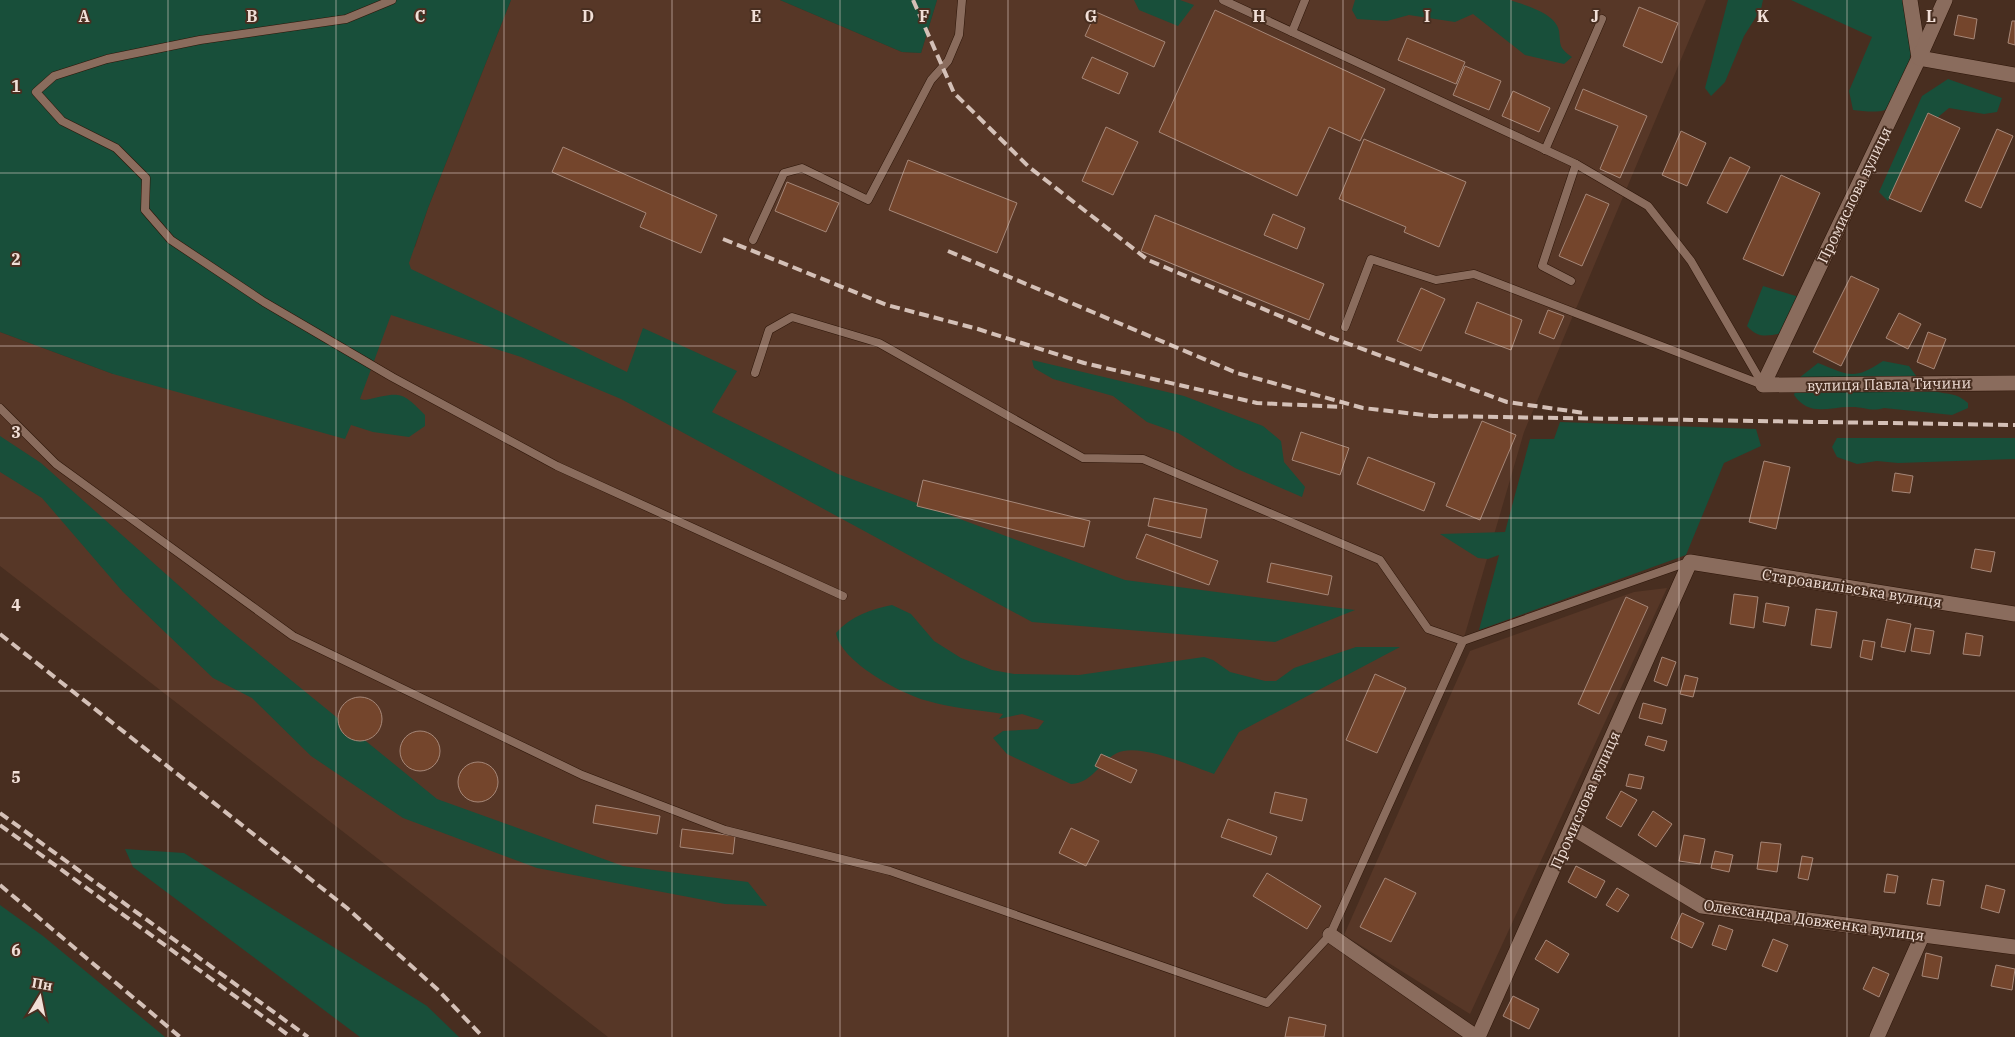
<svg xmlns="http://www.w3.org/2000/svg" width="2015" height="1037" font-family="'IBM Plex Serif',serif">
	<style>
		.built { fill: #573727 }
		.green { fill: #184f3a }
		.building { fill: #74452c; stroke: #a68778 }
		.lines { fill: none; stroke-linecap: round; stroke-linejoin: round }
		.lane-casing { stroke: #2d1508; stroke-width: 9 }
		.street-casing { stroke: #2d1508; stroke-width: 16 }
		.lane { stroke: #8a6c5d; stroke-width: 8 }
		.street { stroke: #8a6c5d; stroke-width: 15 }
		.rail { stroke: #d4c0b7; stroke-width: 4; stroke-dasharray: 10 5; stroke-linecap: butt }
		.grid { fill: none; stroke: #f1dfd7; stroke-width: 1; stroke-opacity: 0.55 }
		.labels { text-anchor: middle; dominant-baseline: central; stroke-width: 4; stroke-linejoin: round; paint-order: stroke }
		.street-label { font-size: 15px; fill: #f1dfd7; stroke: #482e20 }
		.grid-label { font-size: 16px; text-anchor: middle; font-weight: bold; fill: #f1dfd7; stroke: #482e20; stroke-width: 4; stroke-linejoin: round; paint-order: stroke }
	</style>
	<rect width="100%" height="100%" fill="#482e20"/>
	<g class="built">
		<polygon points="511,0 780,0 902,52 921,53 937,0 1706,0 1524,432 1463,641 1330,935 1476,1037 608,1037 0,566 0,332 113,374 415,247 428,208"/>
		<polygon points="1667,588 1470,1014 1344,935 1470,651 1634,592"/>
	</g>
	<g class="green">
		<path d="M0 0H511L428 208 409 263 411 269 627 372 643 328 737 371 712 412 838 474 1125 580 1355 610 1275 642 1032 622 621 399 521 357 391 315 360 399 365 400C399 393 400 389 425 415V426L409 437 373 432 351 425 345 439 113 374 0 332Z"/>
		<polygon points="780,0 937,0 921,53 902,52"/>
		<polygon points="1134,0 1180,0 1194,5 1178,26 1139,10"/>
		<path d="M1355 0H1510C1524 5 1556 13 1559 31 1561 46 1558 47 1572 57L1564 64 1525 55 1473 14 1455 22 1409 15 1387 21 1357 19 1352 10Z"/>
		<polygon points="1728,0 1763,0 1761,9 1744,36 1725,82 1711,96 1705,88"/>
		<path d="M1791 0H1910L1919 58 1910 55C1910 69 1899 105 1885 110 1877 113 1862 111 1853 110L1849 91 1872 37Z"/>
		<polygon points="1948,79 2002,98 1997,112 1984,114 1949,108 1926,127 1888,201 1879,192 1922,96"/>
		<path d="M1763 286 1799 297 1783 333C1768 336 1758 339 1747 326Z"/>
		<polygon points="1032,360 1184,396 1263,426 1281,441 1284,462 1305,487 1302,497 1235,468 1178,433 1147,422 1113,396 1053,379 1034,368"/>
		<path d="M1883 361 1909 366C1917 377 1924 389 1938 392 1952 395 1956 393 1968 403V408L1952 415 1884 408C1871 412 1865 407 1852 407 1830 406 1810 418 1794 395L1799 378 1818 363C1849 375 1853 381 1883 361Z"/>
		<polygon points="1560,422 1756,429 1761,446 1724,463 1686,555 1479,630 1499,555 1488,559 1478,558 1440,534 1505,532 1530,439 1554,439"/>
		<polygon points="0,436 41,463 221,623 437,799 623,866 748,882 767,906 725,904 537,868 403,818 311,756 252,698 213,678 123,592 42,498 0,472"/>
		<polygon points="1837,438 2015,438 2015,459 1898,463 1877,461 1857,464 1837,457 1832,447"/>
		<path d="M892 605 911 614 934 641 961 658 992 670 1014 674 1079 675 1204 657 1213 660 1230 672 1265 681H1276L1294 668 1356 647H1400L1239 732 1214 774C1192 766 1138 742 1117 753 1099 762 1093 783 1071 784L1007 754 993 738 1003 731 1038 729 1044 721 1022 714 999 719 1003 714C979 710 952 708 928 701 901 694 841 662 836 633 851 616 871 609 892 605Z"/>
		<polygon points="125,849 184,853 427,1006 459,1037 360,1037 133,867"/>
		<polygon points="0,905 43,936 165,1037 0,1037"/>
	</g>
	<g class="building">
		<polygon points="1639,7 1678,23 1662,63 1623,46"/>
		<polygon points="1215,10 1385,89 1360,141 1329,127 1297,196 1159,132"/>
		<polygon points="1096,12 1165,42 1154,67 1085,36"/>
		<polygon points="1958,15 1977,19 1974,39 1954,35"/>
		<polygon points="2012,21 2015,21 2015,45 2008,43"/>
		<polygon points="1407,38 1465,62 1456,84 1398,60"/>
		<polygon points="1092,57 1128,73 1119,94 1082,78"/>
		<polygon points="1465,66 1501,81 1489,110 1453,95"/>
		<polygon points="1583,89 1647,116 1620,178 1600,169 1618,126 1575,109"/>
		<polygon points="1513,91 1550,108 1539,132 1502,116"/>
		<polygon points="1928,113 1960,128 1921,212 1889,198"/>
		<polygon points="1106,127 1138,142 1113,195 1082,181"/>
		<polygon points="1997,129 2013,136 1981,208 1965,201"/>
		<polygon points="1681,131 1706,143 1687,186 1662,175"/>
		<polygon points="1364,139 1466,182 1439,247 1404,232 1406,227 1339,199"/>
		<polygon points="563,147 717,215 701,253 640,227 646,213 552,172"/>
		<polygon points="1730,157 1750,167 1727,213 1707,203"/>
		<polygon points="908,160 1017,203 997,253 889,210"/>
		<polygon points="1781,175 1820,193 1783,276 1743,259"/>
		<polygon points="787,182 839,203 826,232 775,211"/>
		<polygon points="1586,194 1609,204 1582,266 1559,256"/>
		<polygon points="1273,214 1305,228 1297,249 1264,235"/>
		<polygon points="1155,215 1324,284 1309,320 1141,251"/>
		<polygon points="1851,276 1879,289 1841,366 1813,352"/>
		<polygon points="1421,288 1445,299 1421,351 1397,341"/>
		<polygon points="1477,302 1522,320 1511,350 1465,333"/>
		<polygon points="1548,310 1564,316 1554,339 1539,333"/>
		<polygon points="1899,313 1921,324 1908,349 1886,338"/>
		<polygon points="1928,332 1946,339 1934,369 1917,362"/>
		<polygon points="1482,421 1516,435 1480,520 1446,506"/>
		<polygon points="1301,432 1349,448 1340,475 1292,460"/>
		<polygon points="1368,457 1435,483 1424,511 1357,484"/>
		<polygon points="1764,461 1790,467 1776,529 1749,522"/>
		<polygon points="1895,473 1913,476 1910,493 1892,491"/>
		<polygon points="923,480 1090,521 1084,547 917,506"/>
		<polygon points="1154,498 1207,509 1201,538 1148,526"/>
		<polygon points="1146,534 1218,561 1209,585 1136,558"/>
		<polygon points="1975,549 1995,552 1991,572 1971,568"/>
		<polygon points="1271,563 1332,576 1328,595 1267,582"/>
		<polygon points="1734,594 1758,597 1754,628 1730,624"/>
		<polygon points="1626,597 1648,607 1599,714 1578,704"/>
		<polygon points="1766,603 1789,607 1785,626 1763,622"/>
		<polygon points="1816,609 1837,612 1831,648 1811,645"/>
		<polygon points="1887,619 1911,624 1905,652 1881,647"/>
		<polygon points="1915,628 1934,631 1930,654 1911,651"/>
		<polygon points="1966,633 1983,636 1980,656 1963,654"/>
		<polygon points="1863,640 1875,642 1872,660 1860,657"/>
		<polygon points="1662,657 1676,662 1667,686 1654,681"/>
		<polygon points="1375,674 1406,688 1377,753 1346,740"/>
		<polygon points="1685,675 1698,678 1693,697 1680,694"/>
		<circle cx="360" cy="719" r="22"/>
		<polygon points="1643,703 1666,709 1662,724 1639,718"/>
		<circle cx="420" cy="751" r="20"/>
		<polygon points="1648,736 1667,741 1664,751 1645,745"/>
		<polygon points="1101,754 1137,770 1131,783 1095,766"/>
		<circle cx="478" cy="782" r="20"/>
		<polygon points="1629,774 1644,777 1641,789 1626,786"/>
		<polygon points="1621,791 1637,800 1621,827 1606,818"/>
		<polygon points="1275,792 1307,799 1302,821 1270,813"/>
		<polygon points="596,805 660,816 657,834 593,823"/>
		<polygon points="1653,811 1672,824 1656,847 1638,835"/>
		<polygon points="1228,819 1277,837 1271,855 1221,837"/>
		<polygon points="1071,828 1099,841 1086,866 1059,853"/>
		<polygon points="682,829 735,836 733,854 680,847"/>
		<polygon points="1684,835 1705,839 1700,864 1679,861"/>
		<polygon points="1761,842 1781,844 1777,872 1757,869"/>
		<polygon points="1715,851 1733,855 1729,872 1711,868"/>
		<polygon points="1802,856 1813,858 1808,880 1798,878"/>
		<polygon points="1576,866 1605,881 1596,898 1568,882"/>
		<polygon points="1267,873 1321,906 1307,929 1253,896"/>
		<polygon points="1887,874 1898,876 1895,893 1884,892"/>
		<polygon points="1385,878 1416,893 1391,942 1360,927"/>
		<polygon points="1932,879 1944,881 1940,906 1927,904"/>
		<polygon points="1986,885 2005,890 1999,913 1981,908"/>
		<polygon points="1617,888 1629,895 1618,912 1606,905"/>
		<polygon points="1682,913 1704,923 1692,948 1671,938"/>
		<polygon points="1719,925 1733,930 1726,950 1712,945"/>
		<polygon points="1773,939 1788,945 1777,972 1762,966"/>
		<polygon points="1546,940 1569,954 1558,973 1535,959"/>
		<polygon points="1926,953 1942,957 1938,979 1922,976"/>
		<polygon points="1996,965 2015,969 2012,990 1991,986"/>
		<polygon points="1873,967 1889,974 1879,997 1863,989"/>
		<polygon points="1513,996 1539,1009 1529,1029 1503,1016"/>
		<polygon points="1289,1017 1326,1025 1324,1037 1285,1037"/>
	</g>
	<g class="lines">
		<defs>
			<g id="lane">
				<polyline points="392,0 346,19 200,40 107,59 54,76 36,92 62,121 116,148 146,178 145,210 171,240 264,302 392,377 557,466 843,596"/>
				<polyline points="1223,0 1576,164 1648,206 1691,261 1763,385"/>
				<polyline points="1292,32 1305,0"/>
				<polyline points="1545,150 1602,19"/>
				<polyline points="753,240 784,173 802,168 868,200 931,80 948,61 959,35 962,0"/>
				<polyline points="1571,281 1542,266 1576,164"/>
				<polyline points="1345,327 1371,259 1436,280 1474,274 1763,385"/>
				<polyline points="0,408 56,464 293,636 582,775 725,830 890,871 1267,1003 1330,935 1463,641 1428,629 1380,560 1143,459 1083,458 879,343 792,317 769,330 755,373"/>
				<polyline points="1463,641 1688,562"/>
			</g>
			<g id="street">
				<polyline points="1910,0 1919,58 1763,385 2015,383"/>
				<polyline points="1945,0 1919,58 2015,75"/>
				<polyline points="1573,828 1702,906 2015,947"/>
				<polyline points="1330,935 1476,1037"/>
				<polyline points="1478,1037 1690,562 2015,614"/>
				<polyline points="1877,1037 1922,936"/>
			</g>
		</defs>
		<use href="#lane" class="lane-casing"/>
		<use href="#street" class="street-casing"/>
		<use href="#lane" class="lane"/>
		<use href="#street" class="street"/>
		<g class="rail">
			<polyline points="913,0 954,93 1029,167 1148,260 1327,336 1507,402 1584,413"/>
			<polyline points="723,239 887,305 978,329 1084,363 1257,403 1343,407"/>
			<polyline points="948,251 1237,373 1363,408 1433,416 2015,425"/>
			<polyline points="0,634 347,908 437,989 483,1037"/>
			<polyline points="0,813 308,1037"/>
			<polyline points="0,825 291,1037"/>
			<polyline points="0,885 180,1037"/>
		</g>
	</g>
	<path class="grid" d="M168 0V1037M336 0V1037M504 0V1037M672 0V1037M840 0V1037M1008 0V1037M1175 0V1037M1343 0V1037M1511 0V1037M1679 0V1037M1847 0V1037M0 173H2015M0 346H2015M0 518H2015M0 691H2015M0 864H2015"/>
	<g class="labels">
		<g class="street-label">
			<text transform="translate(1854 195) rotate(-64)">Промислова вулиця</text>
			<text transform="translate(1889 384) rotate(-1)">вулиця Павла Тичини</text>
			<text transform="translate(1852 588) rotate(9)">Староавилівська вулиця</text>
			<text transform="translate(1585 800) rotate(-66)">Промислова вулиця</text>
			<text transform="translate(1814 920) rotate(8)">Олександра Довженка вулиця</text>
		</g>
	</g>
	<g class="grid-label">
		<text x="84" y="22">A</text>
		<text x="252" y="22">B</text>
		<text x="420" y="22">C</text>
		<text x="588" y="22">D</text>
		<text x="756" y="22">E</text>
		<text x="924" y="22">F</text>
		<text x="1091" y="22">G</text>
		<text x="1259" y="22">H</text>
		<text x="1427" y="22">I</text>
		<text x="1595" y="22">J</text>
		<text x="1763" y="22">K</text>
		<text x="1931" y="22">L</text>
		<text x="16" y="92">1</text>
		<text x="16" y="265">2</text>
		<text x="16" y="438">3</text>
		<text x="16" y="611">4</text>
		<text x="16" y="783">5</text>
		<text x="16" y="956">6</text>
	</g>
	<g transform="translate(40 997) rotate(10)" stroke="#482e20" stroke-width="4" paint-order="stroke">
	<path d="M0-4L9 19L0 12L-9 19Z" fill="#f1dfd7"/>
	<text y="-8" font-size="14" font-weight="bold" text-anchor="middle" fill="#f1dfd7">Пн</text>
	</g>
</svg>
